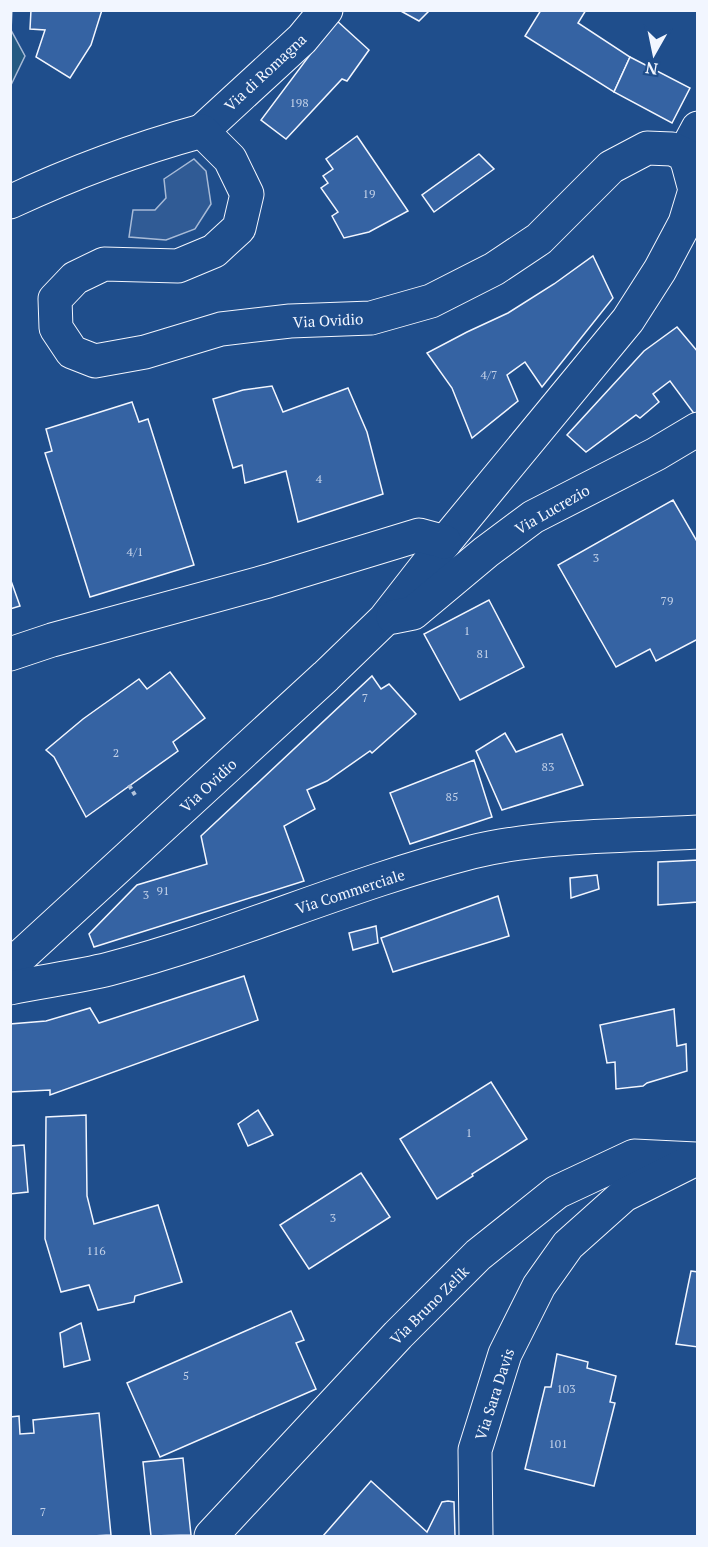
<svg xmlns="http://www.w3.org/2000/svg" width="708" height="1547" font-family="'PT Serif',serif">
	<style>
		.green { fill: #245a82; stroke: #a8bbd7; stroke-width: 1.5 }
		.parking { fill: #305b95; stroke: #a8bbd7; stroke-width: 1.5 }
		.building { fill: #3563a3; stroke: #f2f6ff; stroke-width: 1.5 }
		.lines { fill: none; stroke-linecap: round; stroke-linejoin: round }
		.street-casing { stroke: #f2f6ff; stroke-width: 35 }
		.secondary-casing { stroke: #f2f6ff; stroke-width: 35 }
		.path { stroke: #b3c4dc; stroke-width: 4; stroke-dasharray: 4.5 3; stroke-linecap: butt }
		.street { stroke: #1f4e8c; stroke-width: 33 }
		.secondary { stroke: #1f4e8c; stroke-width: 33 }
		.labels { text-anchor: middle; dominant-baseline: central; stroke-width: 4.5; stroke-linejoin: round; paint-order: stroke }
		.number-label { font-size: 12px; fill: #c3d1e8 }
		.street-label { font-size: 15px; fill: #f2f6ff; stroke: #1f4e8c }
	</style>
	<rect width="100%" height="100%" fill="#1f4e8c"/>
	<polygon class="green" points="12,11 11,30 25,56 11,85 10,11"/>
	<polygon class="parking" points="194,159 206,171 211,204 195,229 166,240 129,237 133,210 155,210 166,198 164,179"/>
	<g class="building">
		<polygon points="31,10 102,10 91,45 70,78 36,57 45,30 30,29"/>
		<polygon points="399,10 430,10 419,21"/>
		<polygon points="541,10 586,10 578,23 630,57 614,92 525,36"/>
		<polygon points="336,20 369,50 347,81 342,79 286,139 261,120"/>
		<polygon points="630,57 690,88 672,123 614,92"/>
		<polygon points="357,136 408,211 369,232 344,238 332,216 338,212 321,188 328,183 323,176 333,169 326,159"/>
		<polygon points="479,154 494,169 434,212 422,195"/>
		<polygon points="593,256 613,298 542,387 525,362 507,375 518,401 472,438 452,388 427,353 467,332 508,313 554,284"/>
		<polygon points="677,327 698,352 698,419 670,381 653,394 659,402 640,418 636,415 586,452 567,435 644,351"/>
		<polygon points="272,386 283,412 348,388 367,432 383,494 298,522 286,471 245,483 242,465 233,468 213,399 243,390"/>
		<polygon points="132,402 139,422 148,419 194,565 90,597 45,453 52,451 46,429"/>
		<polygon points="673,500 698,543 698,639 656,661 650,649 616,667 558,565"/>
		<polygon points="10,578 20,606 10,609"/>
		<polygon points="489,600 524,667 460,700 424,634"/>
		<polygon points="170,672 205,718 173,742 178,751 86,817 54,757 46,750 83,719 139,679 147,689"/>
		<polygon points="372,676 381,689 389,684 416,714 372,753 370,751 327,781 307,790 315,809 284,826 304,881 94,947 89,934 137,885 207,864 201,836"/>
		<polygon points="505,733 516,752 562,734 583,785 502,810 476,751"/>
		<polygon points="474,760 492,817 410,844 390,793"/>
		<polygon points="698,860 698,902 658,905 658,862"/>
		<polygon points="597,875 599,889 571,898 570,878"/>
		<polygon points="498,896 509,936 393,972 381,938"/>
		<polygon points="376,926 378,943 353,950 349,933"/>
		<polygon points="244,976 258,1020 50,1095 50,1090 10,1092 10,1024 46,1021 90,1008 99,1023"/>
		<polygon points="674,1009 677,1046 686,1044 687,1071 647,1083 643,1086 616,1089 615,1062 607,1063 600,1025"/>
		<polygon points="491,1082 527,1139 472,1174 473,1176 437,1199 400,1139"/>
		<polygon points="258,1110 273,1135 248,1146 238,1124"/>
		<polygon points="86,1115 87,1196 94,1224 158,1205 182,1282 135,1296 134,1302 98,1310 89,1285 61,1292 45,1239 46,1117"/>
		<polygon points="24,1145 28,1192 10,1194 10,1146"/>
		<polygon points="361,1173 390,1217 309,1269 280,1225"/>
		<polygon points="691,1271 698,1272 698,1347 676,1344"/>
		<polygon points="291,1311 304,1340 296,1343 316,1389 160,1457 127,1383"/>
		<polygon points="81,1323 90,1360 64,1367 60,1333"/>
		<polygon points="557,1354 588,1362 587,1368 616,1376 610,1402 615,1403 594,1486 525,1469 545,1387 551,1387"/>
		<polygon points="99,1413 111,1535 92,1536 10,1536 10,1417 19,1416 20,1434 34,1433 33,1420"/>
		<polygon points="183,1458 191,1535 151,1536 143,1462"/>
		<polygon points="371,1481 427,1532 442,1502 448,1501 454,1502 455,1536 323,1536"/>
	</g>
	<g class="lines">
		<defs>
			<g id="street">
				<polyline points="202,131 302,39 326,10"/>
				<polyline points="684,154 698,128"/>
				<path d="M10 202C72 173 136 149 202 131L230 159 247 194 239 228 214 251 178 266 104 264 75 278 55 299 56 328 72 352 95 361 145 352 221 329 290 321 371 318 431 301 494 269 539 239 611 167 647 148 672 149 684 154 688 164 695 190 685 223 660 270 628 320 445 542 385 619 326 676 10 966"/>
				<polyline points="393,617 413,613 486,552 533,517 656,454 698,429"/>
				<polyline points="10,654 52,640 268,581 419,535 445,542"/>
				<polyline points="211,1536 398,1335 478,1255 557,1192 634,1156 696,1159"/>
				<polyline points="476,1536 475,1450 505,1354 539,1286 568,1245 624,1195 694,1160"/>
			</g>
			<path id="secondary" d="M10 988C43 981 77 977 109 969 232 937 348 884 472 852 541 835 626 836 698 832"/>
		</defs>
		<use href="#street" class="street-casing"/>
		<use href="#secondary" class="secondary-casing"/>
		<polyline class="path" points="129,785 135,795"/>
		<use href="#street" class="street"/>
		<use href="#secondary" class="secondary"/>
	</g>
	<g class="labels">
		<g class="number-label">
			<text x="299" y="102">198</text>
			<text x="369" y="193">19</text>
			<text x="489" y="374">4/7</text>
			<text x="319" y="478">4</text>
			<text x="135" y="551">4/1</text>
			<text x="596" y="557">3</text>
			<text x="667" y="600">79</text>
			<text x="467" y="630">1</text>
			<text x="483" y="653">81</text>
			<text x="365" y="697">7</text>
			<text x="116" y="752">2</text>
			<text x="548" y="766">83</text>
			<text x="452" y="796">85</text>
			<text x="163" y="890">91</text>
			<text x="146" y="894">3</text>
			<text x="469" y="1132">1</text>
			<text x="333" y="1217">3</text>
			<text x="96" y="1250">116</text>
			<text x="186" y="1375">5</text>
			<text x="566" y="1388">103</text>
			<text x="558" y="1443">101</text>
			<text x="43" y="1511">7</text>
		</g>
		<g class="street-label">
			<text transform="translate(265 72) rotate(-43)">Via di Romagna</text>
			<text transform="translate(328 320) rotate(-3)">Via Ovidio</text>
			<text transform="translate(552 509) rotate(-30)">Via Lucrezio</text>
			<text transform="translate(208 785) rotate(-43)">Via Ovidio</text>
			<text transform="translate(350 891) rotate(-18)">Via Commerciale</text>
			<text transform="translate(429 1305) rotate(-45)">Via Bruno Zelik</text>
			<text transform="translate(494 1394) rotate(-72)">Via Sara Davis</text>
		</g>
	</g>
	<rect width="708" height="1547" fill="none" stroke="#f2f6ff" stroke-width="24"/>
	<g transform="translate(654 54) rotate(189)" stroke="#1f4e8c" stroke-width="4.5" paint-order="stroke">
	<path d="M0-4.5L10 22L0 15L-10 22Z" fill="#f2f6ff"/>
	<text y="-9" font-size="16" font-weight="bold" text-anchor="middle" fill="#f2f6ff">N</text>
	</g>
</svg>
